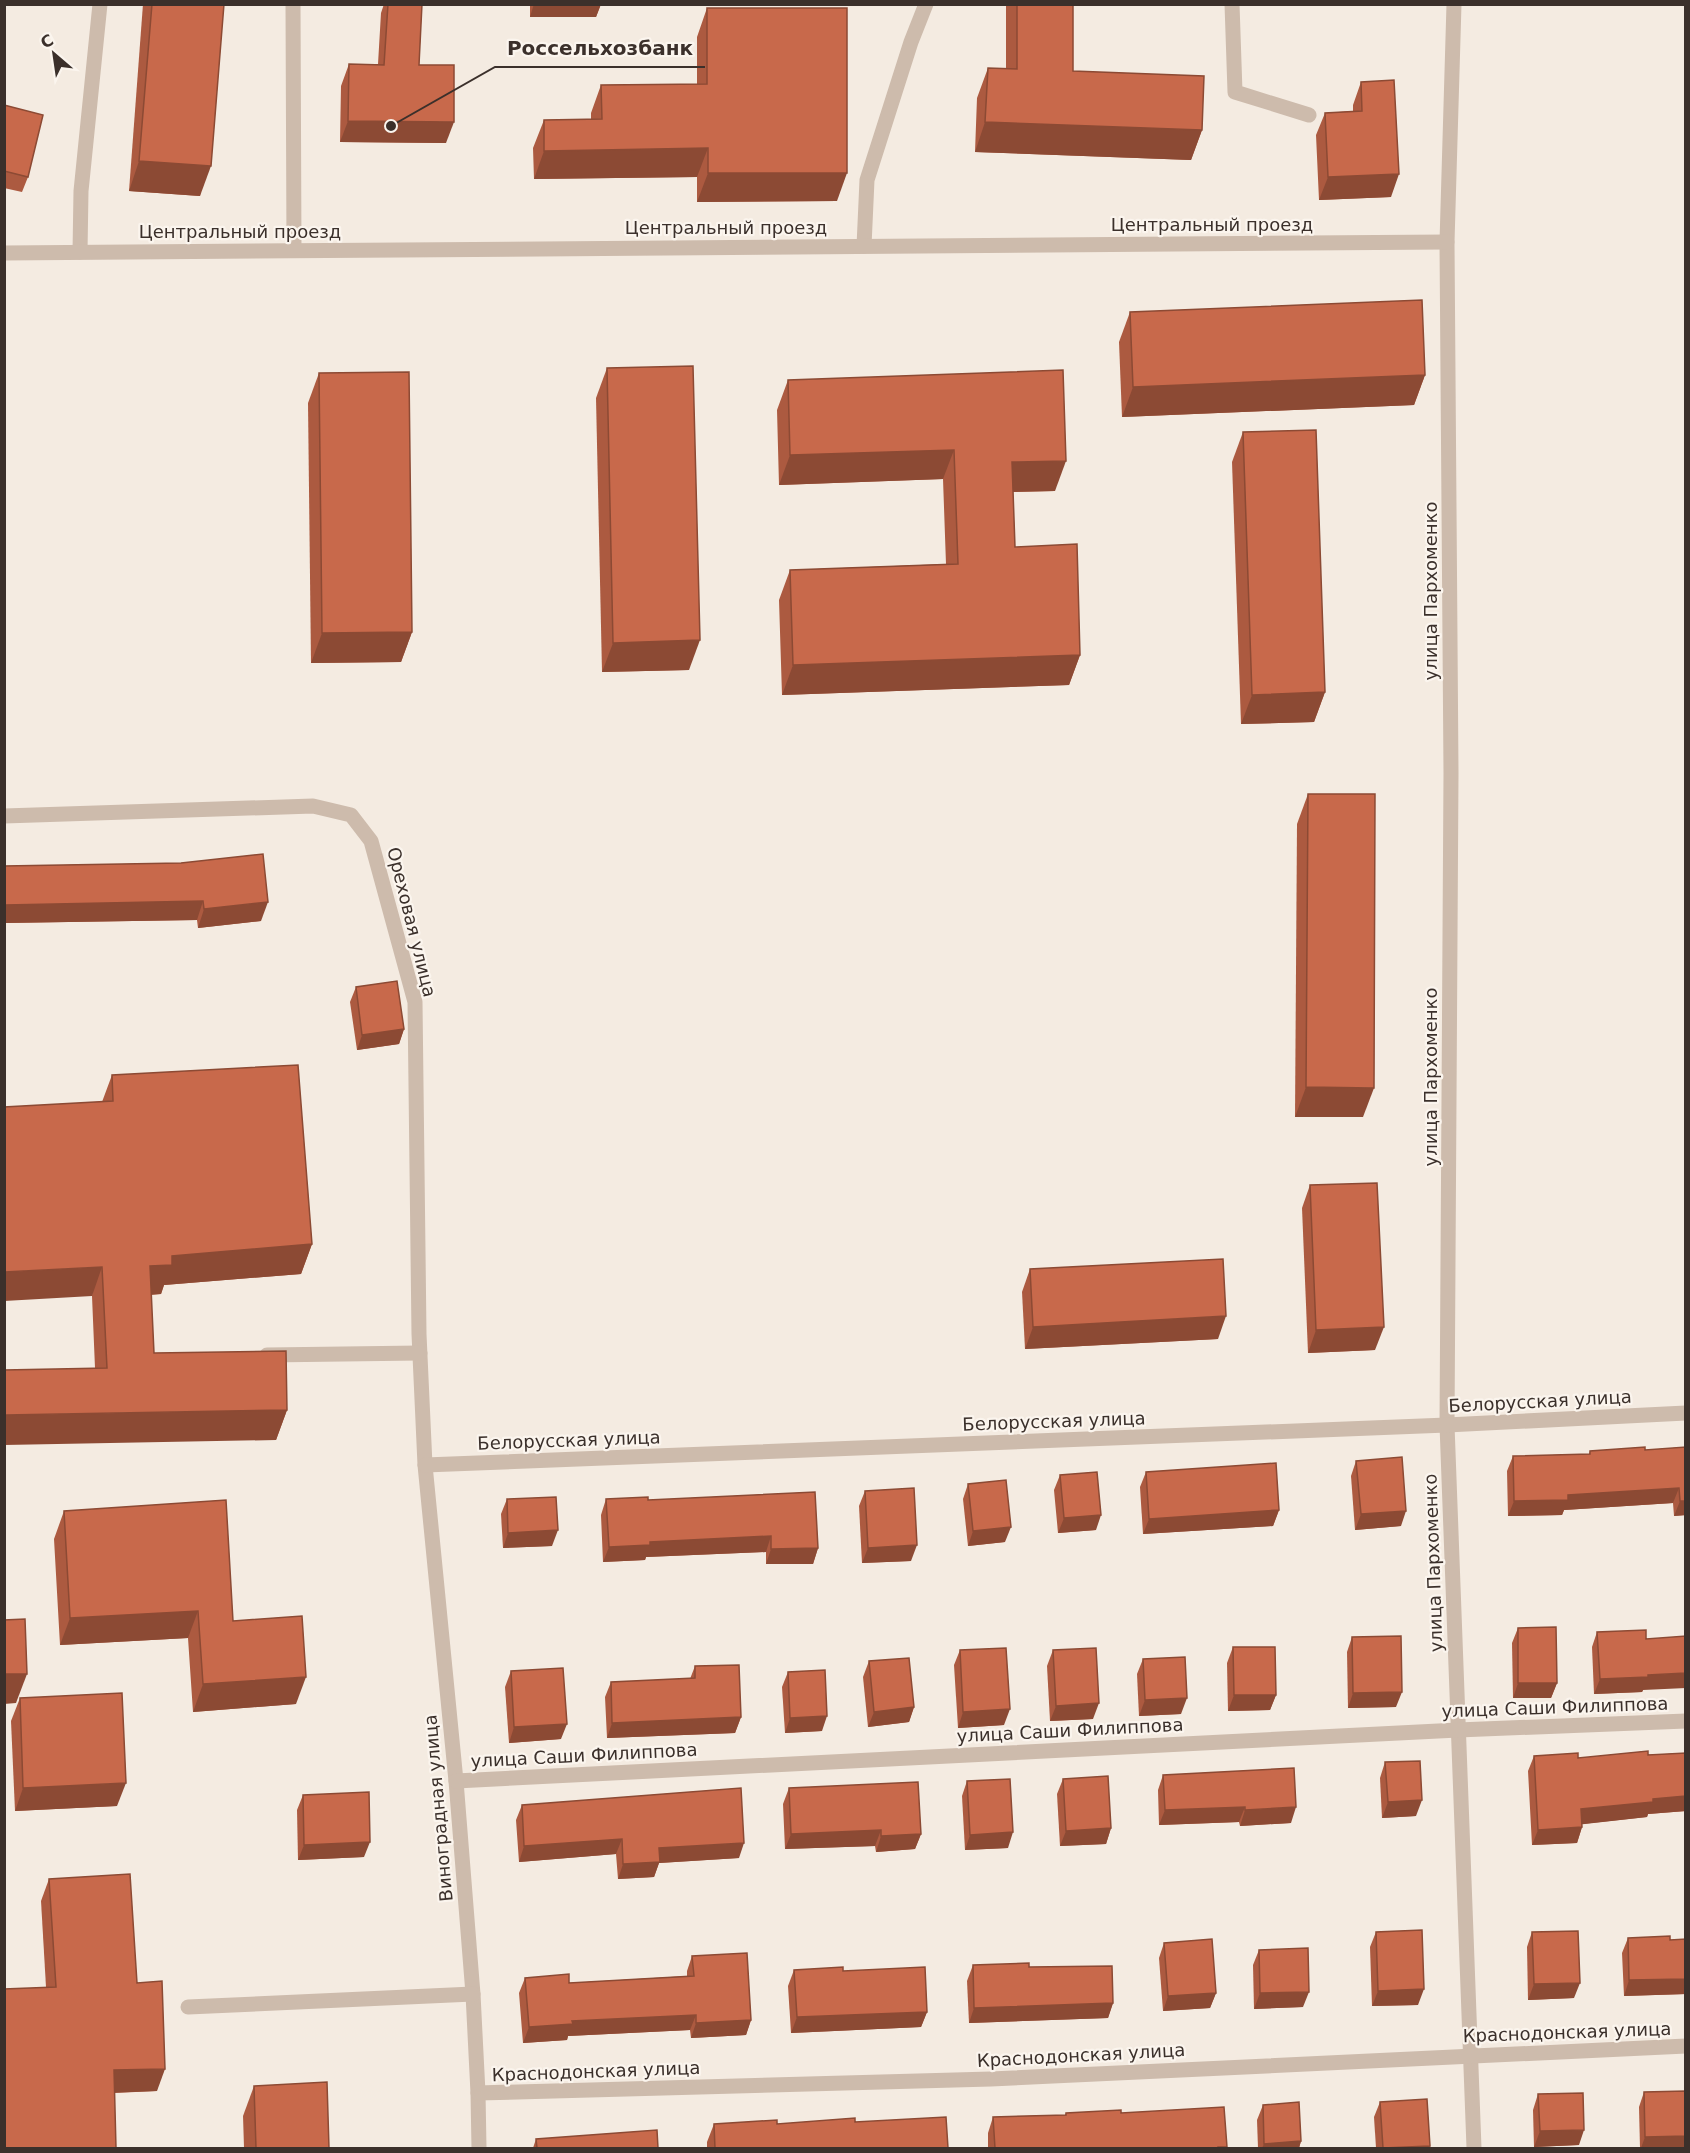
<svg xmlns="http://www.w3.org/2000/svg" width="1690" height="2153" font-family="'DejaVu Sans',sans-serif">
	<style>
		.lines { fill: none; stroke-linecap: round; stroke-linejoin: round }
		.minor { stroke: #cdbbac; stroke-width: 15 }
		.wall { fill: #ac5a40 }
		.shaded-wall { fill: #8c4a34 }
		.building { fill: #c8694b; stroke: #8c4a34; stroke-width: 1.5 }
		.labels { text-anchor: middle; dominant-baseline: central; stroke-width: 4.5; stroke-linejoin: round; paint-order: stroke }
		.street-label { font-size: 18px; fill: #3b302b; stroke: #fbf5ee }
		.leader { fill: none; stroke: #3b302b; stroke-width: 2 }
		.callout-dot { fill: #3b302b; stroke: #fbf5ee; stroke-width: 2 }
		.callout-label { font-size: 20px; text-anchor: middle; font-weight: bold; fill: #3b302b; stroke: #fbf5ee; stroke-width: 4.5; stroke-linejoin: round; paint-order: stroke }
	</style>
	<rect width="100%" height="100%" fill="#f4ebe1"/>
	<g class="lines">
		<g class="minor">
			<polyline points="293,4 294,250"/>
			<polyline points="1232,4 1235,92 1309,115"/>
			<polyline points="1454,4 1447,242 1451,773 1447,1425 1474,2148"/>
			<polyline points="864,246 867,180 911,42 926,4"/>
			<polyline points="80,252 81,191 100,4"/>
			<polyline points="4,253 1447,242"/>
			<polyline points="4,816 313,806 351,815 371,841 415,1002 419,1334 425,1465 456,1781 473,1994 478,2093 479,2148"/>
			<polyline points="267,1355 420,1353"/>
			<polyline points="425,1465 1447,1425 1686,1413"/>
			<polyline points="456,1781 1458,1730 1686,1721"/>
			<polyline points="188,2007 473,1994"/>
			<polyline points="478,2093 991,2079 1686,2046"/>
		</g>
	</g>
	<g class="wall">
		<polygon points="143,4 224,4 200,196 129,191"/>
		<polygon points="384,4 422,4 419,65 446,143 340,142 341,86 349,64 378,64 381,13"/>
		<polygon points="530,4 601,4 596,17 530,17"/>
		<polygon points="1006,4 1073,4 1073,71 1202,130 1191,160 975,152 977,98 988,68 1006,68"/>
		<polygon points="707,8 837,201 697,202 697,177 534,179 533,148 544,120 591,119 591,113 601,85 697,84 697,37"/>
		<polygon points="1361,82 1391,197 1319,200 1316,135 1325,113 1353,111 1353,105"/>
		<polygon points="4,105 28,177 22,192 4,188"/>
		<polygon points="1130,312 1425,375 1414,405 1122,417 1119,342"/>
		<polygon points="607,368 689,670 602,672 596,398"/>
		<polygon points="319,373 412,632 401,662 311,663 308,403"/>
		<polygon points="788,380 1055,491 1013,492 1015,547 1080,655 1069,685 782,695 779,600 790,570 946,564 943,479 779,485 777,410"/>
		<polygon points="1243,432 1325,692 1314,722 1241,724 1232,462"/>
		<polygon points="1308,794 1363,1117 1295,1117 1297,824"/>
		<polygon points="181,863 261,921 198,928 197,920 4,923 4,866"/>
		<polygon points="356,987 404,1029 399,1044 357,1050 350,1002"/>
		<polygon points="112,1075 312,1244 301,1274 164,1285 161,1294 151,1295 154,1353 287,1410 276,1440 95,1368 92,1296 102,1102"/>
		<polygon points="1310,1185 1375,1350 1308,1353 1302,1208"/>
		<polygon points="1030,1269 1218,1339 1025,1349 1022,1292"/>
		<polygon points="1686,1447 1686,1515 1674,1516 1673,1503 1564,1510 1562,1515 1508,1516 1507,1471 1513,1456 1589,1454 1590,1451 1645,1450"/>
		<polygon points="1356,1461 1401,1526 1355,1530 1351,1476"/>
		<polygon points="1146,1472 1279,1510 1273,1526 1143,1534 1140,1487"/>
		<polygon points="1060,1475 1096,1530 1058,1533 1054,1490"/>
		<polygon points="968,1484 1005,1542 968,1546 963,1499"/>
		<polygon points="865,1491 911,1561 862,1563 859,1506"/>
		<polygon points="507,1499 552,1546 503,1548 501,1514"/>
		<polygon points="606,1499 648,1500 818,1548 813,1564 766,1564 766,1552 646,1557 645,1560 603,1562 601,1515"/>
		<polygon points="64,1511 233,1621 296,1704 193,1712 188,1638 60,1645 54,1539"/>
		<polygon points="1518,1628 1557,1683 1551,1698 1513,1698 1512,1643"/>
		<polygon points="1597,1632 1643,1690 1642,1692 1594,1694 1592,1647"/>
		<polygon points="1352,1637 1396,1707 1348,1708 1347,1652"/>
		<polygon points="1233,1647 1276,1695 1270,1710 1228,1711 1227,1663"/>
		<polygon points="960,1650 1004,1725 958,1728 954,1665"/>
		<polygon points="1053,1650 1093,1719 1050,1721 1047,1666"/>
		<polygon points="1143,1659 1181,1714 1139,1716 1137,1674"/>
		<polygon points="869,1661 914,1707 909,1722 868,1727 863,1677"/>
		<polygon points="695,1666 741,1717 735,1733 607,1738 605,1697 611,1682 690,1679"/>
		<polygon points="511,1671 561,1739 509,1743 505,1687"/>
		<polygon points="788,1672 822,1731 785,1733 782,1687"/>
		<polygon points="20,1698 117,1806 15,1811 11,1721"/>
		<polygon points="1686,1753 1686,1811 1648,1814 1647,1817 1582,1824 1582,1827 1577,1843 1532,1845 1528,1771 1534,1756 1578,1758"/>
		<polygon points="1385,1762 1416,1816 1382,1818 1380,1778"/>
		<polygon points="1163,1775 1291,1823 1240,1826 1239,1822 1159,1825 1158,1790"/>
		<polygon points="1063,1779 1111,1828 1106,1844 1060,1846 1057,1794"/>
		<polygon points="967,1781 1008,1848 965,1850 962,1796"/>
		<polygon points="789,1788 921,1834 915,1849 876,1852 875,1846 785,1849 783,1804"/>
		<polygon points="303,1795 364,1857 298,1860 297,1810"/>
		<polygon points="522,1805 739,1858 659,1863 654,1877 618,1879 616,1854 519,1862 516,1820"/>
		<polygon points="49,1879 137,1983 157,2091 114,2093 46,1987 41,1901"/>
		<polygon points="1376,1932 1418,2005 1372,2006 1370,1947"/>
		<polygon points="1532,1932 1574,1998 1528,2000 1527,1947"/>
		<polygon points="1628,1938 1670,1940 1686,1939 1686,1994 1624,1996 1622,1953"/>
		<polygon points="1164,1943 1216,1993 1210,2008 1163,2011 1159,1958"/>
		<polygon points="1259,1950 1303,2007 1254,2009 1253,1965"/>
		<polygon points="692,1956 751,2020 746,2035 691,2038 690,2030 568,2036 567,2040 523,2043 519,1993 525,1978 569,1983 687,1976 687,1971"/>
		<polygon points="973,1965 1029,1967 1113,2003 1108,2018 969,2023 967,1981"/>
		<polygon points="794,1970 843,1971 927,2012 921,2027 791,2033 788,1986"/>
		<polygon points="254,2086 329,2148 244,2148 243,2116"/>
		<polygon points="1686,2091 1686,2144 1684,2148 1640,2148 1639,2107 1644,2092"/>
		<polygon points="1538,2094 1579,2145 1534,2147 1533,2110"/>
		<polygon points="1380,2102 1430,2146 1429,2148 1376,2148 1374,2117"/>
		<polygon points="1263,2105 1301,2141 1299,2148 1258,2148 1257,2120"/>
		<polygon points="1066,2113 1121,2113 1226,2148 988,2148 988,2133 993,2117 1065,2115"/>
		<polygon points="855,2122 948,2148 707,2148 707,2142 714,2124 777,2124"/>
		<polygon points="536,2139 658,2148 533,2148"/>
	</g>
	<g class="shaded-wall">
		<polygon points="534,4 601,4 596,17 530,17"/>
		<polygon points="348,121 454,122 446,143 340,142"/>
		<polygon points="985,122 1202,130 1191,160 975,152"/>
		<polygon points="708,148 697,177 534,179 544,151"/>
		<polygon points="139,161 211,166 200,196 129,191"/>
		<polygon points="708,173 847,173 837,201 697,202"/>
		<polygon points="1399,174 1391,197 1319,200 1328,177"/>
		<polygon points="1425,375 1414,405 1122,417 1133,387"/>
		<polygon points="954,450 943,479 779,485 790,455"/>
		<polygon points="1066,461 1055,491 1001,492 1012,462"/>
		<polygon points="412,632 401,662 311,663 322,633"/>
		<polygon points="700,640 689,670 602,672 613,643"/>
		<polygon points="1080,655 1069,685 782,695 793,665"/>
		<polygon points="1325,692 1314,722 1241,724 1252,695"/>
		<polygon points="203,901 197,920 4,923 4,905"/>
		<polygon points="268,902 261,921 198,928 204,909"/>
		<polygon points="404,1029 399,1044 357,1050 362,1035"/>
		<polygon points="1306,1087 1374,1088 1363,1117 1295,1117"/>
		<polygon points="312,1244 301,1274 164,1285 161,1294 139,1295 150,1266 172,1256"/>
		<polygon points="102,1267 92,1296 4,1301 4,1272"/>
		<polygon points="1226,1316 1218,1339 1025,1349 1033,1327"/>
		<polygon points="1384,1327 1375,1350 1308,1353 1316,1330"/>
		<polygon points="287,1410 276,1440 4,1445 4,1415"/>
		<polygon points="1679,1488 1673,1503 1564,1510 1562,1515 1508,1516 1514,1501 1568,1495"/>
		<polygon points="1680,1501 1686,1501 1686,1515 1674,1516"/>
		<polygon points="1279,1510 1273,1526 1143,1534 1149,1519"/>
		<polygon points="1406,1511 1401,1526 1355,1530 1361,1514"/>
		<polygon points="1101,1515 1096,1530 1058,1533 1064,1518"/>
		<polygon points="1011,1527 1005,1542 968,1546 973,1531"/>
		<polygon points="558,1530 552,1546 503,1548 508,1533"/>
		<polygon points="771,1536 766,1552 646,1557 645,1560 603,1562 609,1547 650,1542"/>
		<polygon points="917,1545 911,1561 862,1563 868,1548"/>
		<polygon points="818,1548 813,1564 766,1564 771,1549"/>
		<polygon points="198,1611 188,1638 60,1645 70,1618"/>
		<polygon points="1686,1673 1686,1688 1643,1690 1642,1692 1594,1694 1600,1679 1648,1675"/>
		<polygon points="4,1674 27,1674 16,1703 4,1704"/>
		<polygon points="306,1677 296,1704 193,1712 203,1684"/>
		<polygon points="1518,1683 1557,1683 1551,1698 1513,1698"/>
		<polygon points="1402,1692 1396,1707 1348,1708 1353,1693"/>
		<polygon points="1234,1695 1276,1695 1270,1710 1228,1711"/>
		<polygon points="1187,1698 1181,1714 1139,1716 1145,1700"/>
		<polygon points="1099,1703 1093,1719 1050,1721 1056,1706"/>
		<polygon points="914,1707 909,1722 868,1727 874,1712"/>
		<polygon points="1010,1709 1004,1725 958,1728 963,1712"/>
		<polygon points="827,1716 822,1731 785,1733 790,1718"/>
		<polygon points="741,1717 735,1733 607,1738 612,1723"/>
		<polygon points="567,1724 561,1739 509,1743 514,1727"/>
		<polygon points="126,1783 117,1806 15,1811 23,1788"/>
		<polygon points="1686,1796 1686,1811 1648,1814 1647,1817 1576,1825 1581,1809 1653,1799"/>
		<polygon points="1422,1800 1416,1816 1382,1818 1388,1802"/>
		<polygon points="1245,1807 1239,1822 1159,1825 1165,1810"/>
		<polygon points="1296,1807 1291,1823 1240,1826 1245,1810"/>
		<polygon points="1582,1827 1577,1843 1532,1845 1538,1830"/>
		<polygon points="1111,1828 1106,1844 1060,1846 1066,1831"/>
		<polygon points="881,1830 875,1846 785,1849 791,1834"/>
		<polygon points="1013,1832 1008,1848 965,1850 970,1835"/>
		<polygon points="921,1834 915,1849 876,1852 881,1836"/>
		<polygon points="622,1839 616,1854 519,1862 524,1846"/>
		<polygon points="370,1842 364,1857 298,1860 304,1845"/>
		<polygon points="744,1843 739,1858 659,1863 654,1877 618,1879 623,1864 659,1848"/>
		<polygon points="1686,1979 1686,1994 1624,1996 1629,1980"/>
		<polygon points="1580,1983 1574,1998 1528,2000 1534,1984"/>
		<polygon points="1424,1989 1418,2005 1372,2006 1378,1991"/>
		<polygon points="1309,1992 1303,2007 1254,2009 1260,1993"/>
		<polygon points="1216,1993 1210,2008 1163,2011 1168,1996"/>
		<polygon points="1113,2003 1108,2018 969,2023 974,2008"/>
		<polygon points="927,2012 921,2027 791,2033 797,2017"/>
		<polygon points="696,2015 690,2030 568,2036 567,2040 523,2043 529,2027 572,2021"/>
		<polygon points="751,2020 746,2035 691,2038 696,2023"/>
		<polygon points="165,2069 157,2091 105,2093 114,2070"/>
		<polygon points="1584,2130 1579,2145 1534,2147 1540,2131"/>
		<polygon points="1686,2136 1686,2144 1684,2148 1641,2148 1645,2137"/>
		<polygon points="1301,2141 1299,2148 1262,2148 1264,2144"/>
		<polygon points="1430,2146 1429,2148 1389,2148"/>
	</g>
	<g class="building">
		<polygon points="152,4 224,4 211,166 139,161"/>
		<polygon points="388,4 422,4 419,65 454,65 454,122 348,121 349,64 384,65"/>
		<polygon points="1017,4 1073,4 1073,71 1204,76 1202,130 985,122 988,68 1017,69"/>
		<polygon points="707,8 847,8 847,173 708,173 708,148 544,151 544,120 602,119 601,85 707,84"/>
		<polygon points="1394,80 1399,174 1328,177 1325,113 1362,111 1361,82"/>
		<polygon points="4,105 43,115 28,177 4,171"/>
		<polygon points="1422,300 1425,375 1133,387 1130,312"/>
		<polygon points="693,366 700,640 613,643 607,368"/>
		<polygon points="1063,370 1066,461 1012,462 1015,547 1077,544 1080,655 793,665 790,570 958,564 954,450 790,455 788,380"/>
		<polygon points="409,372 412,632 322,633 319,373"/>
		<polygon points="1316,430 1325,692 1252,695 1243,432"/>
		<polygon points="1308,794 1375,794 1374,1088 1306,1087"/>
		<polygon points="263,854 268,902 204,909 203,901 4,905 4,866 181,863"/>
		<polygon points="397,981 404,1029 362,1035 356,987"/>
		<polygon points="298,1065 312,1244 172,1256 172,1265 150,1266 154,1353 286,1351 287,1410 4,1415 4,1370 107,1368 102,1267 4,1272 4,1107 113,1101 112,1075"/>
		<polygon points="1377,1183 1384,1327 1316,1330 1310,1185"/>
		<polygon points="1223,1259 1226,1316 1033,1327 1030,1269"/>
		<polygon points="1645,1447 1645,1450 1686,1447 1686,1501 1680,1501 1679,1488 1568,1495 1568,1500 1514,1501 1513,1456 1590,1454 1590,1451"/>
		<polygon points="1402,1457 1406,1511 1361,1514 1356,1461"/>
		<polygon points="1276,1463 1279,1510 1149,1519 1146,1472"/>
		<polygon points="1097,1472 1101,1515 1064,1518 1060,1475"/>
		<polygon points="1006,1480 1011,1527 973,1531 968,1484"/>
		<polygon points="914,1488 917,1545 868,1548 865,1491"/>
		<polygon points="815,1492 818,1548 771,1549 771,1536 650,1542 650,1545 609,1547 606,1499 648,1497 648,1500"/>
		<polygon points="556,1497 558,1530 508,1533 507,1499"/>
		<polygon points="226,1500 233,1621 302,1616 306,1677 203,1684 198,1611 70,1618 64,1511"/>
		<polygon points="25,1619 27,1674 4,1674 4,1620"/>
		<polygon points="1556,1627 1557,1683 1518,1683 1518,1628"/>
		<polygon points="1646,1630 1646,1639 1686,1636 1686,1673 1648,1675 1648,1677 1600,1679 1597,1632"/>
		<polygon points="1401,1636 1402,1692 1353,1693 1352,1637"/>
		<polygon points="1233,1647 1275,1647 1276,1695 1234,1695"/>
		<polygon points="1006,1648 1010,1709 963,1712 960,1650"/>
		<polygon points="1096,1648 1099,1703 1056,1706 1053,1650"/>
		<polygon points="1185,1657 1187,1698 1145,1700 1143,1659"/>
		<polygon points="909,1658 914,1707 874,1712 869,1661"/>
		<polygon points="739,1665 741,1717 612,1723 611,1682 695,1678 695,1666"/>
		<polygon points="563,1668 567,1724 514,1727 511,1671"/>
		<polygon points="825,1670 827,1716 790,1718 788,1672"/>
		<polygon points="122,1693 126,1783 23,1788 20,1698"/>
		<polygon points="1648,1751 1648,1755 1686,1753 1686,1796 1653,1799 1653,1802 1581,1809 1582,1827 1538,1830 1534,1756 1578,1753 1578,1758"/>
		<polygon points="1420,1761 1422,1800 1388,1802 1385,1762"/>
		<polygon points="1294,1768 1296,1807 1245,1810 1245,1807 1165,1810 1163,1775"/>
		<polygon points="1108,1776 1111,1828 1066,1831 1063,1779"/>
		<polygon points="1010,1779 1013,1832 970,1835 967,1781"/>
		<polygon points="918,1782 921,1834 881,1836 881,1830 791,1834 789,1788"/>
		<polygon points="741,1788 744,1843 659,1848 660,1862 623,1864 622,1839 524,1846 522,1805"/>
		<polygon points="369,1792 370,1842 304,1845 303,1795"/>
		<polygon points="130,1874 137,1983 162,1981 165,2069 114,2070 116,2148 4,2148 4,1989 56,1987 49,1879"/>
		<polygon points="1422,1930 1424,1989 1378,1991 1376,1932"/>
		<polygon points="1578,1931 1580,1983 1534,1984 1532,1932"/>
		<polygon points="1670,1936 1670,1940 1686,1939 1686,1979 1629,1980 1628,1938"/>
		<polygon points="1212,1939 1216,1993 1168,1996 1164,1943"/>
		<polygon points="1308,1948 1309,1992 1260,1993 1259,1950"/>
		<polygon points="747,1953 751,2020 696,2023 696,2015 572,2021 573,2024 529,2027 525,1978 569,1974 569,1983 694,1976 692,1956"/>
		<polygon points="1029,1963 1029,1967 1112,1966 1113,2003 974,2008 973,1965"/>
		<polygon points="843,1967 843,1971 925,1967 927,2012 797,2017 794,1970"/>
		<polygon points="327,2082 329,2148 256,2148 254,2086"/>
		<polygon points="1686,2091 1686,2136 1645,2137 1644,2092"/>
		<polygon points="1583,2093 1584,2130 1540,2131 1538,2094"/>
		<polygon points="1427,2099 1430,2146 1383,2148 1380,2102"/>
		<polygon points="1299,2102 1301,2141 1264,2144 1263,2105"/>
		<polygon points="1224,2107 1227,2147 1218,2147 1218,2148 995,2148 993,2117 1066,2115 1066,2113 1121,2110 1121,2113"/>
		<polygon points="946,2117 948,2148 715,2148 714,2124 777,2120 777,2124 855,2118 855,2122"/>
		<polygon points="657,2130 658,2148 537,2148 536,2139"/>
	</g>
	<g class="labels">
		<g class="street-label">
			<text x="1212" y="224">Центральный проезд</text>
			<text x="726" y="227">Центральный проезд</text>
			<text x="240" y="231">Центральный проезд</text>
			<text transform="translate(1430 591) rotate(-90)">улица Пархоменко</text>
			<text transform="translate(412 922) rotate(76)">Ореховая улица</text>
			<text transform="translate(1430 1077) rotate(-90)">улица Пархоменко</text>
			<text transform="translate(1540 1401) rotate(-3)">Белорусская улица</text>
			<text transform="translate(1054 1421) rotate(-2)">Белорусская улица</text>
			<text transform="translate(569 1440) rotate(-2)">Белорусская улица</text>
			<text transform="translate(1433 1563) rotate(-92)">улица Пархоменко</text>
			<text transform="translate(1555 1707) rotate(-2)">улица Саши Филиппова</text>
			<text transform="translate(1070 1730) rotate(-3)">улица Саши Филиппова</text>
			<text transform="translate(584 1755) rotate(-3)">улица Саши Филиппова</text>
			<text transform="translate(438 1808) rotate(-95)">Виноградная улица</text>
			<text transform="translate(1567 2032) rotate(-2)">Краснодонская улица</text>
			<text transform="translate(1081 2055) rotate(-3)">Краснодонская улица</text>
			<text transform="translate(596 2071) rotate(-2)">Краснодонская улица</text>
		</g>
	</g>
	<path class="leader" d="M391 126L495 67H705"/>
	<circle class="callout-dot" cx="391" cy="126" r="6"/>
	<g class="callout-label">
		<text x="600" y="55">Россельхозбанк</text>
	</g>
	<rect width="1690" height="2153" fill="none" stroke="#3b302b" stroke-width="12"/>
	<g transform="translate(54 54) rotate(331)" stroke="#fbf5ee" stroke-width="4.5" paint-order="stroke">
	<path d="M0-4.5L10 22L0 15L-10 22Z" fill="#3b302b"/>
	<text y="-9" font-size="16" font-weight="bold" text-anchor="middle" fill="#3b302b">С</text>
	</g>
</svg>
